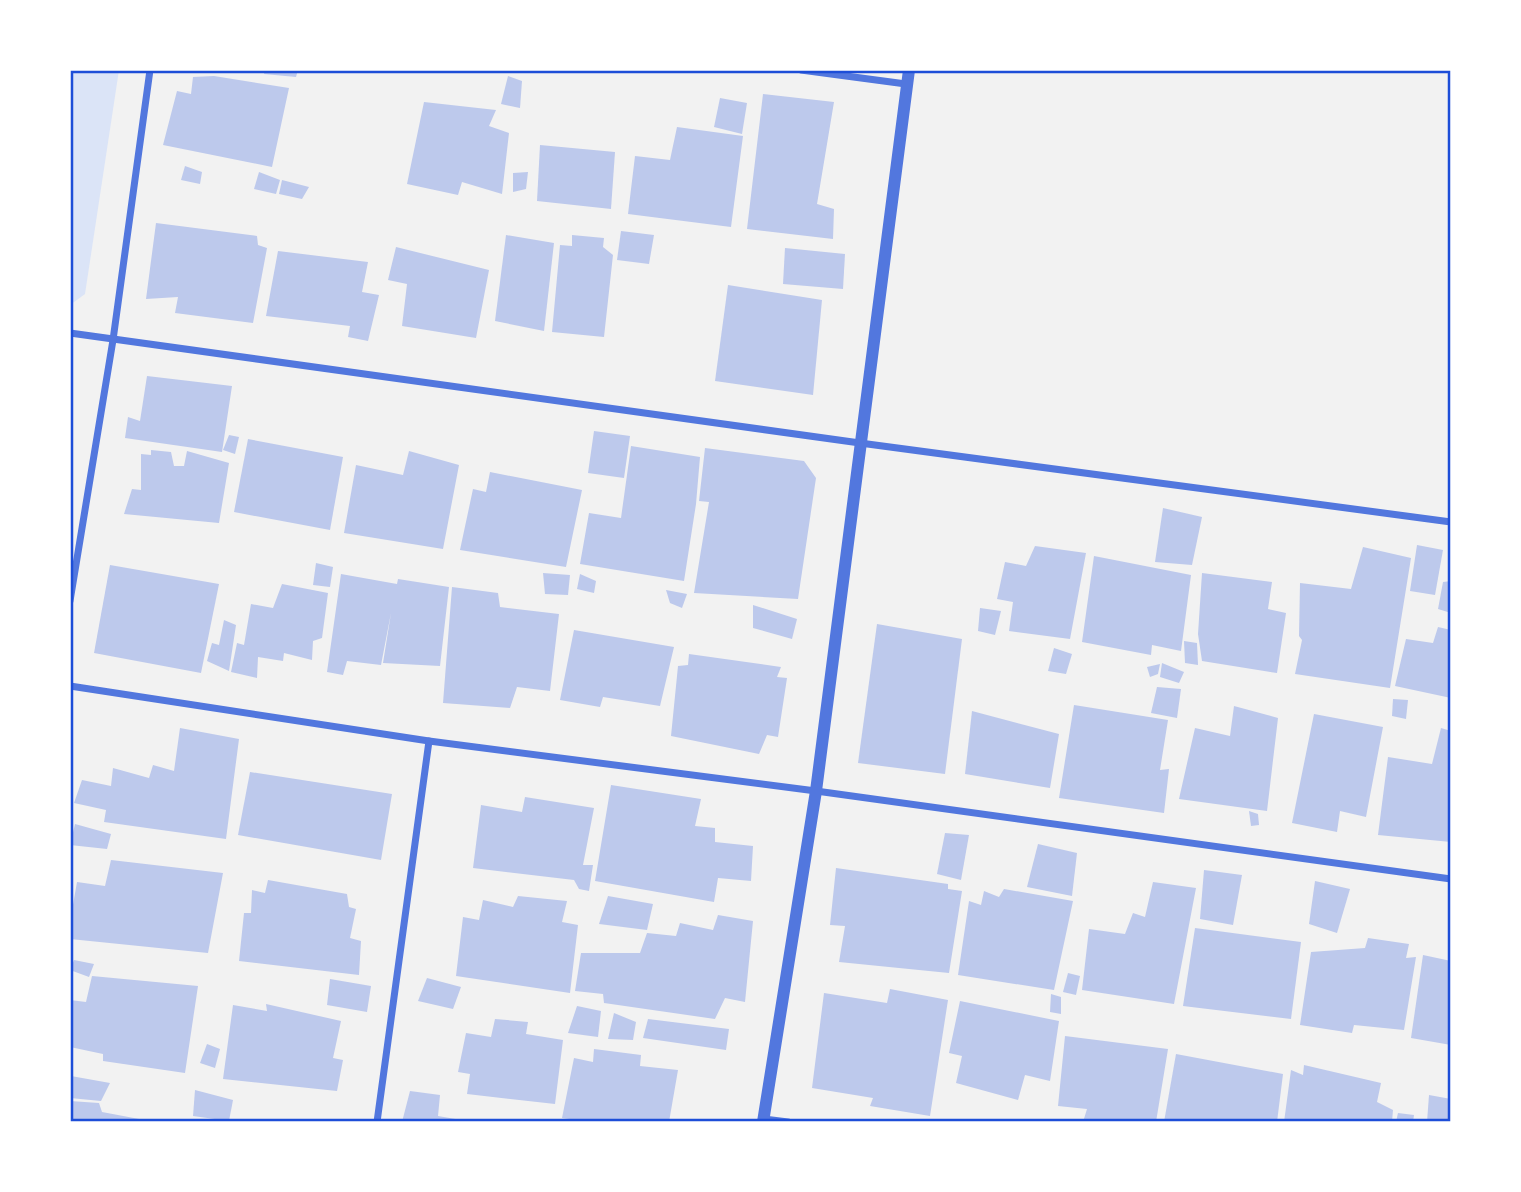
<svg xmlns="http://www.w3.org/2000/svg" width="1521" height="1192" font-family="Commissioner,sans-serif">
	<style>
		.green { fill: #dbe4f7 }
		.building { fill: #bdc9ec }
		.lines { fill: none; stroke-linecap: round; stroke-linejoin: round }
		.minor { stroke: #5277de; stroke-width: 7 }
		.tertiary { stroke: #5277de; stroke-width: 12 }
		.neatline { fill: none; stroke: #1d4ed8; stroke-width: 2.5 }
	</style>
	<rect width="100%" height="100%" fill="#f2f2f2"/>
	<polygon class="green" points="70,70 119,70 85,294 70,305"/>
	<g class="building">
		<polygon points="265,70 298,70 296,77 264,74"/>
		<polygon points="214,76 289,88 272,167 163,145 177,91 191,94 193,77"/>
		<polygon points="508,76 522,81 520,108 501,104"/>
		<polygon points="763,94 834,102 817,204 834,209 833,239 747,229"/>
		<polygon points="720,98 747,103 742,134 714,127"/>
		<polygon points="424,102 496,110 489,126 509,133 502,194 462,182 458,195 407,184"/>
		<polygon points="677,127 743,136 731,227 628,214 635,156 670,160"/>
		<polygon points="540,145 615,152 611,209 537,201"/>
		<polygon points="185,166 202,172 200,184 181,180"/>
		<polygon points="259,172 280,180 276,194 254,189"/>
		<polygon points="528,172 526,189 513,192 513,173"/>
		<polygon points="282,180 309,187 302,199 279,194"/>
		<polygon points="156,223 257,236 258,245 267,248 253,323 175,313 178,297 146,299"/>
		<polygon points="621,231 654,235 649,264 617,260"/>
		<polygon points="506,235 554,243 544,331 495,321"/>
		<polygon points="572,235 604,238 603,247 613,255 604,337 552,332 560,245 572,246"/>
		<polygon points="396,247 489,270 476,338 402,326 407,284 388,280"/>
		<polygon points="785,248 845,254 843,289 783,284"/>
		<polygon points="278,251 368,262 362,292 379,295 368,341 348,337 350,326 266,316"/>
		<polygon points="728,285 822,300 813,395 715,381"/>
		<polygon points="147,376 232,386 222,452 125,438 128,417 140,421"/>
		<polygon points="594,431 630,436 624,478 588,473"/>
		<polygon points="229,435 239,437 235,454 223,450"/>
		<polygon points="248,439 343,457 330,530 234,512"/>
		<polygon points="631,446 700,457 696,504 684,581 580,564 589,513 621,518"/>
		<polygon points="705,448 804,461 816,478 798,599 694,593 709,502 699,501"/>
		<polygon points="151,450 171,452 174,466 184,466 187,451 229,463 219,523 124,514 132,489 141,490 141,454 151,455"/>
		<polygon points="409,451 459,465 443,549 344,533 356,465 403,475"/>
		<polygon points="490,472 582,490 566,567 460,550 473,489 486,492"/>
		<polygon points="1163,508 1202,517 1192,565 1155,562"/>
		<polygon points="1417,545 1443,550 1435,595 1410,591"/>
		<polygon points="1035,546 1086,553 1070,639 1009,631 1013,602 997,599 1005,562 1026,566"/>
		<polygon points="1363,547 1411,558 1390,688 1295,674 1302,640 1299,636 1300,583 1351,589"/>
		<polygon points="1094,556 1191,575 1181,651 1152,645 1151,655 1082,642"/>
		<polygon points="316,563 333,567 330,587 313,585"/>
		<polygon points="110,565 219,584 201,673 94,653"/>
		<polygon points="543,573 570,575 568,595 545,594"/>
		<polygon points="1202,573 1272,582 1268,609 1286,613 1277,673 1202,661 1198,634"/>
		<polygon points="341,574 397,584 398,579 449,587 440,666 383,663 391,613 381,665 347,661 343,675 327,672"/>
		<polygon points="580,574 596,581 594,593 577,589"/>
		<polygon points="1451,581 1451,613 1438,609 1443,582"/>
		<polygon points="282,584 328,593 322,638 313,641 312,660 284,653 283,661 258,657 257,678 231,672 237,643 244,645 251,604 273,608"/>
		<polygon points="452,587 498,593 500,607 559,614 550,691 517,687 510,708 443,703"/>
		<polygon points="666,590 687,594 682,608 670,603"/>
		<polygon points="753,605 797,619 792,639 753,628"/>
		<polygon points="980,608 1001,611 995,635 978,631"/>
		<polygon points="224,620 236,625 229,671 207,661 212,643 219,645"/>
		<polygon points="877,624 962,639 945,774 858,763"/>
		<polygon points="1438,627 1451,630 1451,698 1395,686 1406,639 1433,643"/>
		<polygon points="574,630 674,647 660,706 603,697 600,707 560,700"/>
		<polygon points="1184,641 1197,643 1198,665 1185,663"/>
		<polygon points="1054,648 1072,654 1066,674 1048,671"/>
		<polygon points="689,654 781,667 777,677 787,678 778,737 767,735 759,754 671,736 678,666 688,665"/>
		<polygon points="1162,663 1184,672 1179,683 1160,677"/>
		<polygon points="1160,664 1158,674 1150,677 1147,667"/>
		<polygon points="1157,687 1181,689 1177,718 1151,713"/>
		<polygon points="1393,699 1408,700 1406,719 1392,716"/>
		<polygon points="1074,705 1168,720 1160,770 1169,769 1164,813 1059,798"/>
		<polygon points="1234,706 1278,718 1267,811 1179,799 1195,728 1230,736"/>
		<polygon points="972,711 1059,734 1050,788 965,774"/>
		<polygon points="1314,714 1383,727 1366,817 1340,811 1337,832 1292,823"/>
		<polygon points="180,728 239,739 226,839 104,822 106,810 74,803 82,780 111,786 113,768 149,778 153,765 174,771"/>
		<polygon points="1441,728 1451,731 1451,842 1378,835 1388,757 1432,764"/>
		<polygon points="250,772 392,794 381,860 238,835"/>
		<polygon points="611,785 701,799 695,826 715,828 715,842 753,846 751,881 718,878 714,902 595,881"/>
		<polygon points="525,797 594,808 583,865 593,865 589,891 579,889 574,880 473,868 481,805 522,812"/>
		<polygon points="1249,811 1258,814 1259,825 1251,826"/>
		<polygon points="75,824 111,834 107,849 70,845"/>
		<polygon points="945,833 969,835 961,880 937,874"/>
		<polygon points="1038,844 1077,853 1072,896 1027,887"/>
		<polygon points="111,860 223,873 208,953 70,939 70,922 77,882 105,886"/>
		<polygon points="836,868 948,884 948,889 962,891 949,973 839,962 845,926 830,925"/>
		<polygon points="1204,870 1242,875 1233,925 1200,919"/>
		<polygon points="268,880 347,894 349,907 356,909 350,938 361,941 359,975 239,961 244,913 251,913 252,890 265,893"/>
		<polygon points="1315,881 1350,889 1337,933 1309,924"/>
		<polygon points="1153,882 1196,888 1174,1004 1082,990 1089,929 1125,934 1133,913 1145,917"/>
		<polygon points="1004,889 1073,901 1054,990 958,975 969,901 981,905 984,891 999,897"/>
		<polygon points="518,896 567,901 562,922 578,925 570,993 456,976 463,917 479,920 483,900 513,907"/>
		<polygon points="608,896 653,904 647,930 599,924"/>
		<polygon points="718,915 753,921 745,1002 725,998 715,1019 604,1003 603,994 575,991 581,953 640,953 647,933 676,936 680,923 713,930"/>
		<polygon points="1195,928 1301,942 1291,1019 1183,1006"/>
		<polygon points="1368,938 1409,944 1406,958 1416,957 1404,1030 1354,1025 1352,1033 1300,1025 1311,952 1365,948"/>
		<polygon points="1423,955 1451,961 1451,1045 1411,1038"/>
		<polygon points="74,960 94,964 89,977 70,970"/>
		<polygon points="1068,973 1080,976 1076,995 1063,992"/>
		<polygon points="92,976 198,986 185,1073 103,1061 103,1054 70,1047 70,1000 86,1002"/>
		<polygon points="427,978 461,987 453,1009 418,1001"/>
		<polygon points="330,979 371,986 367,1012 327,1005"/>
		<polygon points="890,989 948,1000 930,1116 870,1106 873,1098 812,1088 824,993 887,1003"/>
		<polygon points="1051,994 1061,997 1061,1014 1050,1012"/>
		<polygon points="960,1001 1059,1021 1050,1081 1025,1075 1018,1100 956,1083 962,1056 949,1053"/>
		<polygon points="266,1004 341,1021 333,1058 343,1060 337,1091 223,1079 233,1005 267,1011"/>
		<polygon points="577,1006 601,1011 598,1037 568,1033"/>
		<polygon points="614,1013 636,1022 633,1040 608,1039"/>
		<polygon points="495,1019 528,1022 526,1034 563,1040 555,1104 467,1094 470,1074 458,1072 466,1033 491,1037"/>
		<polygon points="648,1019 729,1029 726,1050 643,1038"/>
		<polygon points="1065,1036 1168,1049 1156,1122 1083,1122 1087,1109 1058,1106"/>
		<polygon points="207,1044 220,1049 215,1068 200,1063"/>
		<polygon points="594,1049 641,1055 640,1066 678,1070 669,1122 591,1122 562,1118 574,1058 593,1062"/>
		<polygon points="1176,1054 1283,1074 1277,1122 1164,1122"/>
		<polygon points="1304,1065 1381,1083 1377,1102 1393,1110 1392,1122 1284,1122 1291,1070 1303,1075"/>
		<polygon points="71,1076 110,1083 101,1101 70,1098"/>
		<polygon points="195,1090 233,1100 229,1121 193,1116"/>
		<polygon points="410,1091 440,1095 438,1116 473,1122 402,1122"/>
		<polygon points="1429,1095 1451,1099 1451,1122 1427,1122"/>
		<polygon points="70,1101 99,1103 102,1112 155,1122 70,1122"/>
		<polygon points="1398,1113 1414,1115 1413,1122 1396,1122"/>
	</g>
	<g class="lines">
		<g class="minor">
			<polyline points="801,70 906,84"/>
			<polyline points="70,333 860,443 1451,522"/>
			<polyline points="70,601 113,340 150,70"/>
			<polyline points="70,686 429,741 816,791 1451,879"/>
			<polyline points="764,1119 788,1122"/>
			<polyline points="377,1122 429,741"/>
		</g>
		<polyline class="tertiary" points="763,1122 816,791 909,70"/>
	</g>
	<rect width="1521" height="1192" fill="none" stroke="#ffffff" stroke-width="144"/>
	<rect x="72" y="72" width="1377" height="1048" class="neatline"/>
</svg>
